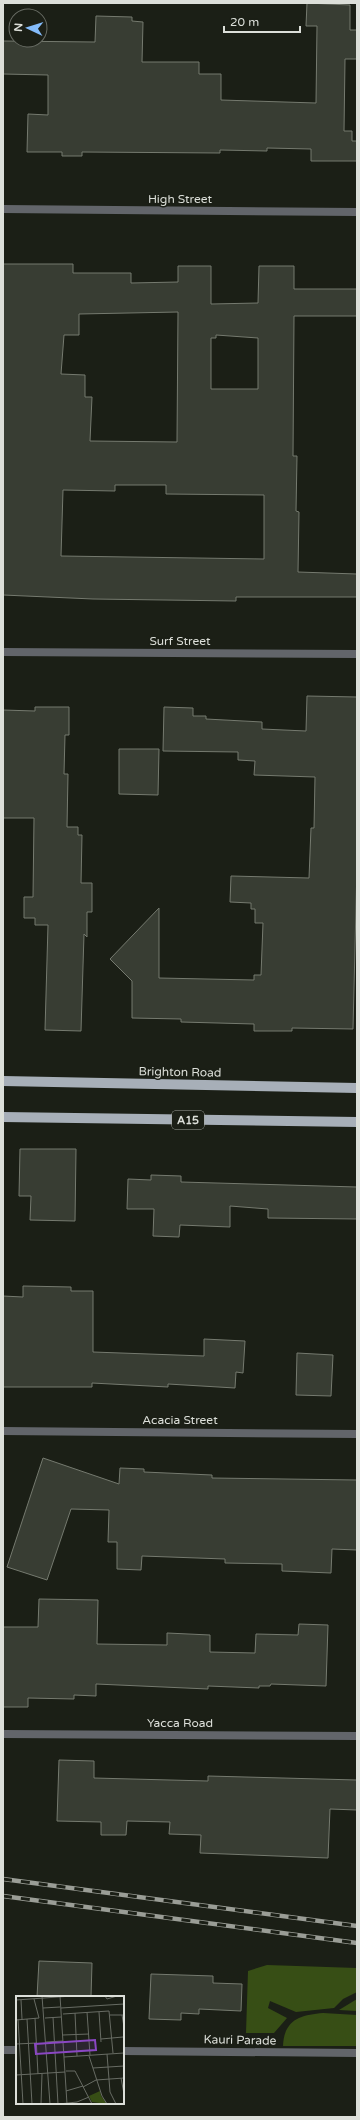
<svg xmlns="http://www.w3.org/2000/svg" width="360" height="2120" font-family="'Varela Round',sans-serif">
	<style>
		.green { fill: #374e15 }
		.building { fill: #383d33; stroke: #757a6f; fill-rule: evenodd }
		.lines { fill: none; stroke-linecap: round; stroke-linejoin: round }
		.minor { stroke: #62656a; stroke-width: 8 }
		.primary { stroke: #a7afb8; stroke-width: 10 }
		.rail-casing { stroke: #9a9d96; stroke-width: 4.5 }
		.rail { stroke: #1b1f16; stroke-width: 3; stroke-dasharray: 9; stroke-linecap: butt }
		.labels { text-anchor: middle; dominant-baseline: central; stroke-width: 3; stroke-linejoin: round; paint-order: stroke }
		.shield { fill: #1b1f16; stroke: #a2a59e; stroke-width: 1 }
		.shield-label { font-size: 11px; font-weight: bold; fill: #dcdfd9 }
		.street-label { font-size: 12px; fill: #dcdfd9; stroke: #1b1f16 }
		.inset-road { fill: none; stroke: #686c64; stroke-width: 1 }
		.view { fill: #8a47c3; fill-opacity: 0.15; stroke: #8a47c3; stroke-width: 2 }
		.inset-edge { fill: none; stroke: #dcdfd9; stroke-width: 2 }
	</style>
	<rect width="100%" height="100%" fill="#1b1f16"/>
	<g class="green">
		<polygon points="267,1965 357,1968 357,1992 343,1999 334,2008 296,2012 270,2001 268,2008 287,2018 274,2033 246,2033 248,1971"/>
		<polygon points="357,1999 357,2011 339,2010"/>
		<path d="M323 2013 357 2015V2046H283C284 2019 301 2015 323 2013Z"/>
	</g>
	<g class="building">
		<polygon points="307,3 350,5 350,30 357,30 357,59 345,59 344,131 352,131 352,141 357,141 357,161 311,161 311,149 267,148 267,151 220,150 220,153 82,152 82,156 62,156 62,152 27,152 28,114 48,115 48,75 3,74 3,41 95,42 96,16 132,17 132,21 143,22 142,62 199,62 199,74 221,74 221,100 316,103 317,26 306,26"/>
		<path d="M3 264H73V273H131V283L178 282V266H211V304L258 303 259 266H294V289H357V316H294L293 456H297L296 511 299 512 298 572 357 574V597H236V601L93 599 3 595ZM178 312 177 442 90 441 92 397H85V375L61 374 64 335H79V314ZM216 335 258 338V389H211V338H216ZM115 485H166V494L264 495V559L61 556 63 490 115 491Z"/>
		<polygon points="307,696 357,697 357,866 353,1029 292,1028 292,1031 254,1031 254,1024 181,1022 181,1019 132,1018 132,981 110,959 159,908 159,978 254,980 254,975 261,975 263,923 255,923 255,909 251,909 251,903 230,902 231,876 309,878 311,828 314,828 315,777 254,775 255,761 238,760 238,752 163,751 164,707 193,708 193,716 206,716 206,719 262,722 262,729 306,731"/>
		<polygon points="35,707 69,707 69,735 65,735 64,774 68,774 67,827 78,827 78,835 82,835 81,883 92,883 92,912 87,912 87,937 84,934 81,1031 45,1030 48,925 35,925 35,918 24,918 24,897 33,897 34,818 3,818 3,710 35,711"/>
		<polygon points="119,749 159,749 158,795 119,794"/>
		<polygon points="20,1149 76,1149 75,1221 30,1220 31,1196 19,1196"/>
		<polygon points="151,1175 181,1176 181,1182 357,1187 357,1219 268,1218 268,1209 230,1206 230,1227 180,1225 179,1237 153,1236 154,1209 127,1209 128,1179 151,1180"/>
		<polygon points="23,1286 71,1287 71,1291 93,1291 93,1352 204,1356 204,1339 245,1341 243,1373 236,1372 235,1388 168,1384 168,1387 92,1383 92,1387 3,1387 3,1296 23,1297"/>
		<polygon points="297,1353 333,1355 331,1396 296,1395"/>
		<polygon points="43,1458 119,1484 120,1468 144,1469 144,1472 212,1475 212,1478 357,1480 357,1550 332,1549 331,1573 282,1571 282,1564 225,1563 225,1559 142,1556 141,1570 117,1569 117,1542 108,1542 109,1510 71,1509 47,1580 7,1567"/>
		<polygon points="39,1599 98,1600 97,1644 167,1645 167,1633 210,1635 210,1652 255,1653 256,1634 298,1635 299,1624 328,1625 326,1686 271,1684 270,1686 259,1686 259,1688 208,1686 208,1689 96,1684 96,1696 74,1695 74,1699 28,1698 28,1707 3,1707 3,1627 38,1627"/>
		<polygon points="59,1760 94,1761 94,1778 208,1781 208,1776 357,1780 357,1810 330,1809 328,1858 200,1853 201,1835 169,1834 170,1822 127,1821 126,1835 101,1835 101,1822 57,1821"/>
		<polygon points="39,1961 92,1963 91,1997 37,1997"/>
		<polygon points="151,1974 213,1976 213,1983 242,1984 241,2011 199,2009 199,2014 181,2013 181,2020 149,2019"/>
	</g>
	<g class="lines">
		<g class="minor">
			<polyline points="3,209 357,212"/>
			<polyline points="3,652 357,654"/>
			<polyline points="3,1431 357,1434"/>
			<polyline points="3,1734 357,1736"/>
			<polyline points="3,2050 17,2050"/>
			<polyline points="123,2051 357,2053"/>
		</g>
		<g class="primary">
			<polyline points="3,1081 357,1088"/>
			<polyline points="3,1117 357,1122"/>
		</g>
		<defs>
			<g id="rail">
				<polyline points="3,1879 357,1926"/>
				<polyline points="3,1896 357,1943"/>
			</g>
		</defs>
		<use href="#rail" class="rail-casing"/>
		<use href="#rail" class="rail"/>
	</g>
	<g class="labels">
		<rect class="shield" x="172" y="1111" width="32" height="18" rx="3"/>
		<g class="shield-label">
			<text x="188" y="1120">A15</text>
		</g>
		<g class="street-label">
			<text x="180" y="199">High Street</text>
			<text x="180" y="641">Surf Street</text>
			<text transform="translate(180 1072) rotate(1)">Brighton Road</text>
			<text x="180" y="1420">Acacia Street</text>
			<text x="180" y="1723">Yacca Road</text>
			<text transform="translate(240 2040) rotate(1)">Kauri Parade</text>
		</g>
	</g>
	<g transform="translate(16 1996)">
		<rect width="108" height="108" fill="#1b1f16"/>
		<path d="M84 95 85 100 91 108 76 106 73 100Z" fill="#374e15"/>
		<path class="inset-road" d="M26 0 34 108M44 0 51 108M89 0 91 3 101 0M0 4 56 0M5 4 6 23M27 12 44 11M45 12 108 8M71 16 74 59M83 16 85 46M59 17 61 60M47 18 93 15 97 57M94 19H108M106 19 108 31M37 21 42 108M19 22 22 78M29 22 45 21M2 23 7 108M11 23 16 108M0 24 23 22 18 3M47 39 73 38M85 43 107 41M30 46 47 45M0 48 21 47M91 58 94 96 100 108M73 60 86 100 91 108M48 61 108 57M77 72 108 70M50 75H59L76 108M0 79 49 76M105 82 108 98M67 91 80 84 108 82M50 95 67 90M25 108 26 78M43 108 61 106 73 101"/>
		<path class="view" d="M79 44 80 54 20 58 19 48Z"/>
		<rect width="108" height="108" class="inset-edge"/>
	</g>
	<rect width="360" height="2120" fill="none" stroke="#dcdfd9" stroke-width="8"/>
	<g transform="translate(28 28) rotate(274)"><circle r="19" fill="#1b1f16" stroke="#686c64"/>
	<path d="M0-3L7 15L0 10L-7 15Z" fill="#84bcfb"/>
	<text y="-6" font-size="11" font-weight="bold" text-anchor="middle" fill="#dcdfd9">N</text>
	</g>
	<path d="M224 26v6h76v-6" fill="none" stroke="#dcdfd9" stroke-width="2"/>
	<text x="230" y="26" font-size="12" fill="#dcdfd9" stroke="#1b1f16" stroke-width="3" paint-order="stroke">20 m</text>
</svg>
